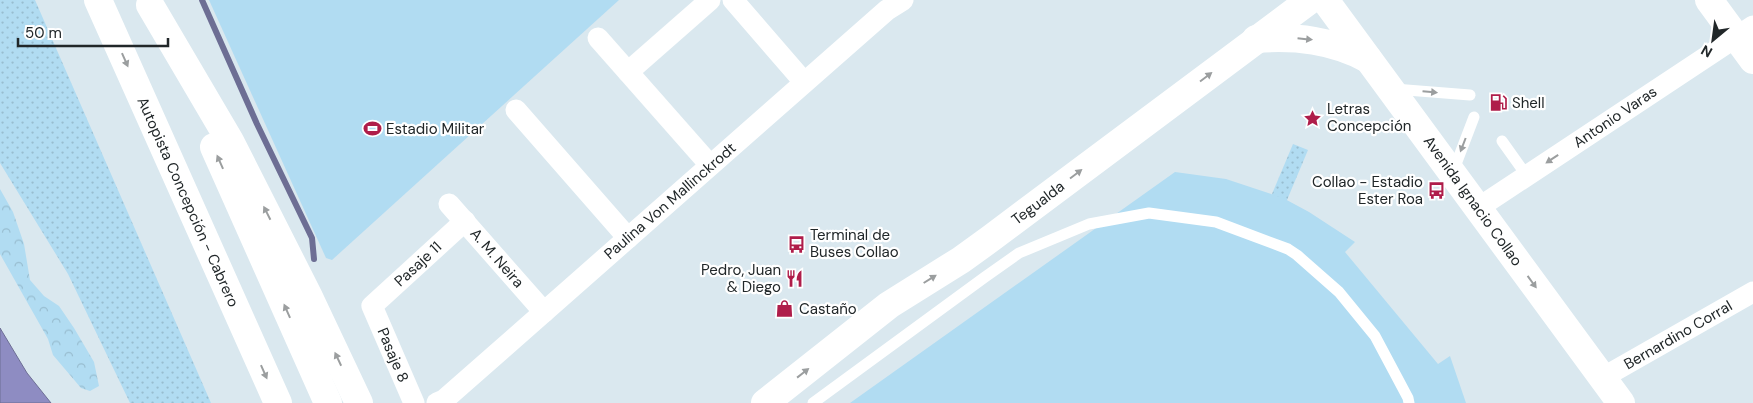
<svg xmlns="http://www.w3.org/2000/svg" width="1753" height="403" font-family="'DM Sans',sans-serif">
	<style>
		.grass { fill: url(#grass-dots) }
		.forest { fill: url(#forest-crowns) }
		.park { fill: #b1dcf2 }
		.water { fill: #8e8cc2; stroke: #6d6e94 }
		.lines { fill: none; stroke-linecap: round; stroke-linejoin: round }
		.stream { stroke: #6d6e94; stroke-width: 6 }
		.service { stroke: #fff; stroke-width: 11 }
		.minor { stroke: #fff; stroke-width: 21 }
		.tertiary { stroke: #fff; stroke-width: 28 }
		.secondary { stroke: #fff; stroke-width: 28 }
		.motorway { stroke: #fff; stroke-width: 28 }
		.oneway { fill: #9b9e9f }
		.labels { text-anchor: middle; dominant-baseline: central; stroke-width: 4.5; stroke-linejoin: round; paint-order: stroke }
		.poi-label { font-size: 15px; fill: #212729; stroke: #fff; text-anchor: start }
		.street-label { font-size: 15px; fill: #212729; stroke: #fff }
	</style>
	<defs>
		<pattern id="grass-dots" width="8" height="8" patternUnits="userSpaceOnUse" patternTransform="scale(1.25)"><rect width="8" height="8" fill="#b1dcf2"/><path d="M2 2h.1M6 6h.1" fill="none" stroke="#98bdd0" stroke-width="1.8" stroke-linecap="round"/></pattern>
		<pattern id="forest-crowns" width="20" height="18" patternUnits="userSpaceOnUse" patternTransform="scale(1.25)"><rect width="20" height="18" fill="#b1dcf2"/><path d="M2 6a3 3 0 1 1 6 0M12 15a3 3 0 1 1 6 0" fill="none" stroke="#98bdd0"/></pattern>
	</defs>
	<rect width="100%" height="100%" fill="#dae8ef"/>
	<g class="grass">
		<polygon points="0,0 35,0 211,403 130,403 68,274 0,163"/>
		<polygon points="1293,144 1308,150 1266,250 1251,244"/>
	</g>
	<polygon class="forest" points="0,189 13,212 24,244 30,280 44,296 59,306 74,328 94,362 99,386 90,391 81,388 53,355 48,339 0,254"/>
	<g class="park">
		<polygon points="209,0 619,0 332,260 326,258"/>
		<polygon points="1175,172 1226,179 1283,198 1309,212 1355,242 1345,252 1438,364 1450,356 1466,403 850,403"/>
	</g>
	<polygon class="water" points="0,328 27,373 51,403 0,403"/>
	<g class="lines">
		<polyline class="stream" points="202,0 257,124 312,238 314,259"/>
		<g class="service">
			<polyline points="1394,89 1470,95"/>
			<polyline points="1502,141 1527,176"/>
			<polyline points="1453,172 1474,117"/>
			<polyline points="813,403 985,277 1019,253 1089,224 1149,213 1216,222 1288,249 1297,255 1339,292 1375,336 1408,398 1409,403"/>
		</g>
		<g class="minor">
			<polyline points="733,0 804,82"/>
			<polyline points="598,38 710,165"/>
			<polyline points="628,72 710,0"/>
			<polyline points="516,110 628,238"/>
			<polyline points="449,204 544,312"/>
			<polyline points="1478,208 1753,26"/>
			<polyline points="1602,378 1753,292"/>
			<polyline points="414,403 372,306 465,221"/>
			<polyline points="437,403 444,400 887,10 903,0"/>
		</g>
		<polyline class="tertiary" points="765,403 889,305 961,260 990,239 1310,0"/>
		<g class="secondary">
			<polyline points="1325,0 1621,403"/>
			<polyline points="1709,0 1753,60"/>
			<path d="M1256 39C1296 36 1332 40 1368 59"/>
		</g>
		<g class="motorway">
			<polyline points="98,0 278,403"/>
			<polyline points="150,5 230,141 308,295 359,403"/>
			<polyline points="214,147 328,403"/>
		</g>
	</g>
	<defs><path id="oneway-solid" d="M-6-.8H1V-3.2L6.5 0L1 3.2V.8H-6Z" transform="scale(1.25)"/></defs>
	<g class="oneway">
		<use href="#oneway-solid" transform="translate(1305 39) rotate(6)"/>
		<use href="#oneway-solid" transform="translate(125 60) rotate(66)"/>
		<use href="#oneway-solid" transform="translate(1206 77) rotate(-37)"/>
		<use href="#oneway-solid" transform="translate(1430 92) rotate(5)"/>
		<use href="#oneway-solid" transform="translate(1463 145) rotate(111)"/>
		<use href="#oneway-solid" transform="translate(1552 159) rotate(146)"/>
		<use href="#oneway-solid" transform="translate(220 162) rotate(-114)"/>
		<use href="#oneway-solid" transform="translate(1076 174) rotate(-37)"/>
		<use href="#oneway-solid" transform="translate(267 213) rotate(-117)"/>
		<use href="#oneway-solid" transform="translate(930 279) rotate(-32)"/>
		<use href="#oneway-solid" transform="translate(1532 282) rotate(54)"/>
		<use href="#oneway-solid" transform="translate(287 311) rotate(-114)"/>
		<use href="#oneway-solid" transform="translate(338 359) rotate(-115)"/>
		<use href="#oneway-solid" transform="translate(264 372) rotate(66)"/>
		<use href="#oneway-solid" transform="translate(803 373) rotate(-38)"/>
	</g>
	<defs>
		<symbol id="fuel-bare" viewBox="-9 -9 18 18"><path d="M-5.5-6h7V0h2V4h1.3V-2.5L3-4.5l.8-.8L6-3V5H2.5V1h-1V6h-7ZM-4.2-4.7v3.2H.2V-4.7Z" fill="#af1d4a" stroke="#fff" stroke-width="2.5" paint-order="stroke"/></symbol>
		<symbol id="sight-bare" viewBox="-9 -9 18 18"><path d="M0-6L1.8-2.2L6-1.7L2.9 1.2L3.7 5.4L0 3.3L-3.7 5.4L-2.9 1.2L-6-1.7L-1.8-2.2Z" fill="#af1d4a" stroke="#fff" stroke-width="2.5" paint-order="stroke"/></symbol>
		<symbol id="stadium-bare" viewBox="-9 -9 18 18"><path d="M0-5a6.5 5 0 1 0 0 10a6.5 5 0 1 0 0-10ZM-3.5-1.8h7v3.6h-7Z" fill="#af1d4a" stroke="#fff" stroke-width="2.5" paint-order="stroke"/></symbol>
		<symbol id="bus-bare" viewBox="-9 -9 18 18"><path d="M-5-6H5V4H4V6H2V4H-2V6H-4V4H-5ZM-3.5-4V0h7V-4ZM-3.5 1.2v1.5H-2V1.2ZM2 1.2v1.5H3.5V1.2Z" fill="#af1d4a" stroke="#fff" stroke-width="2.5" paint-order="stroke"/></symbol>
		<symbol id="restaurant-bare" viewBox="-9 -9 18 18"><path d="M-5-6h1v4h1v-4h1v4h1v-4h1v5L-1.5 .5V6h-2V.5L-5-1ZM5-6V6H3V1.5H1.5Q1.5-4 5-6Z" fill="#af1d4a" stroke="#fff" stroke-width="2.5" paint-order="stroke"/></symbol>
		<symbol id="shop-bare" viewBox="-9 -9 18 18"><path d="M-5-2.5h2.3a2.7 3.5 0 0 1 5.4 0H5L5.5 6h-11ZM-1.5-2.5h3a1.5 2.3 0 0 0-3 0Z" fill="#af1d4a" stroke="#fff" stroke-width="2.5" paint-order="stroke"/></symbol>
	</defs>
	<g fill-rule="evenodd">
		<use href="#fuel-bare" x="1486" y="90" width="25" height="25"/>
		<use href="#sight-bare" x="1300" y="106" width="25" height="25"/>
		<use href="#stadium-bare" x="360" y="116" width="25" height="25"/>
		<use href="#bus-bare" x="1424" y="178" width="25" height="25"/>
		<use href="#bus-bare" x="784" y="232" width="25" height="25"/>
		<use href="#restaurant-bare" x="782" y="266" width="25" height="25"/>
		<use href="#shop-bare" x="772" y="296" width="25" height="25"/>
	</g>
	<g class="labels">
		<g class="poi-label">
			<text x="1512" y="103">Shell</text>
			<text x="1327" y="109">Letras<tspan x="1327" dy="17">Concepción</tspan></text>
			<text x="386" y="129">Estadio Militar</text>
			<text x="1423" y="182" text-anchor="end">Collao - Estadio<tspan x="1423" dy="17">Ester Roa</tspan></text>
			<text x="810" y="235">Terminal de<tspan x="810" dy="17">Buses Collao</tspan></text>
			<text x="781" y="270" text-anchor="end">Pedro, Juan<tspan x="781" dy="17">&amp; Diego</tspan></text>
			<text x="799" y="309">Castaño</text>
		</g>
		<g class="street-label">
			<text transform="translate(1615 117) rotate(-34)">Antonio Varas</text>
			<text transform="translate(670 201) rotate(-41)">Paulina Von Mallinckrodt</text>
			<text transform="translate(1473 201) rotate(54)">Avenida Ignacio Collao</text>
			<text transform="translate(188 202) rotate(66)">Autopista Concepción - Cabrero</text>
			<text transform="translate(1038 203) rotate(-37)">Tegualda</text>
			<text transform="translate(497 258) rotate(49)">A. M. Neira</text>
			<text transform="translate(418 264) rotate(-43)">Pasaje 11</text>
			<text transform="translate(1678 335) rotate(-30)">Bernardino Corral</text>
			<text transform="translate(393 355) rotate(67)">Pasaje 8</text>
		</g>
	</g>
	<g transform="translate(1713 40) rotate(209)" stroke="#ffffff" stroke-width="4" paint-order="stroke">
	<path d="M0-4L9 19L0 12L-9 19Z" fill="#212729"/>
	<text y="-8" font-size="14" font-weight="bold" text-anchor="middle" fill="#212729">N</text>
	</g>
	<path d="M18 38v8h150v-8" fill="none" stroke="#212729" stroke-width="2.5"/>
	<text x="25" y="38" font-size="15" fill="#212729" stroke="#ffffff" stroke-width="4" paint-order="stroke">50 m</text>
</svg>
